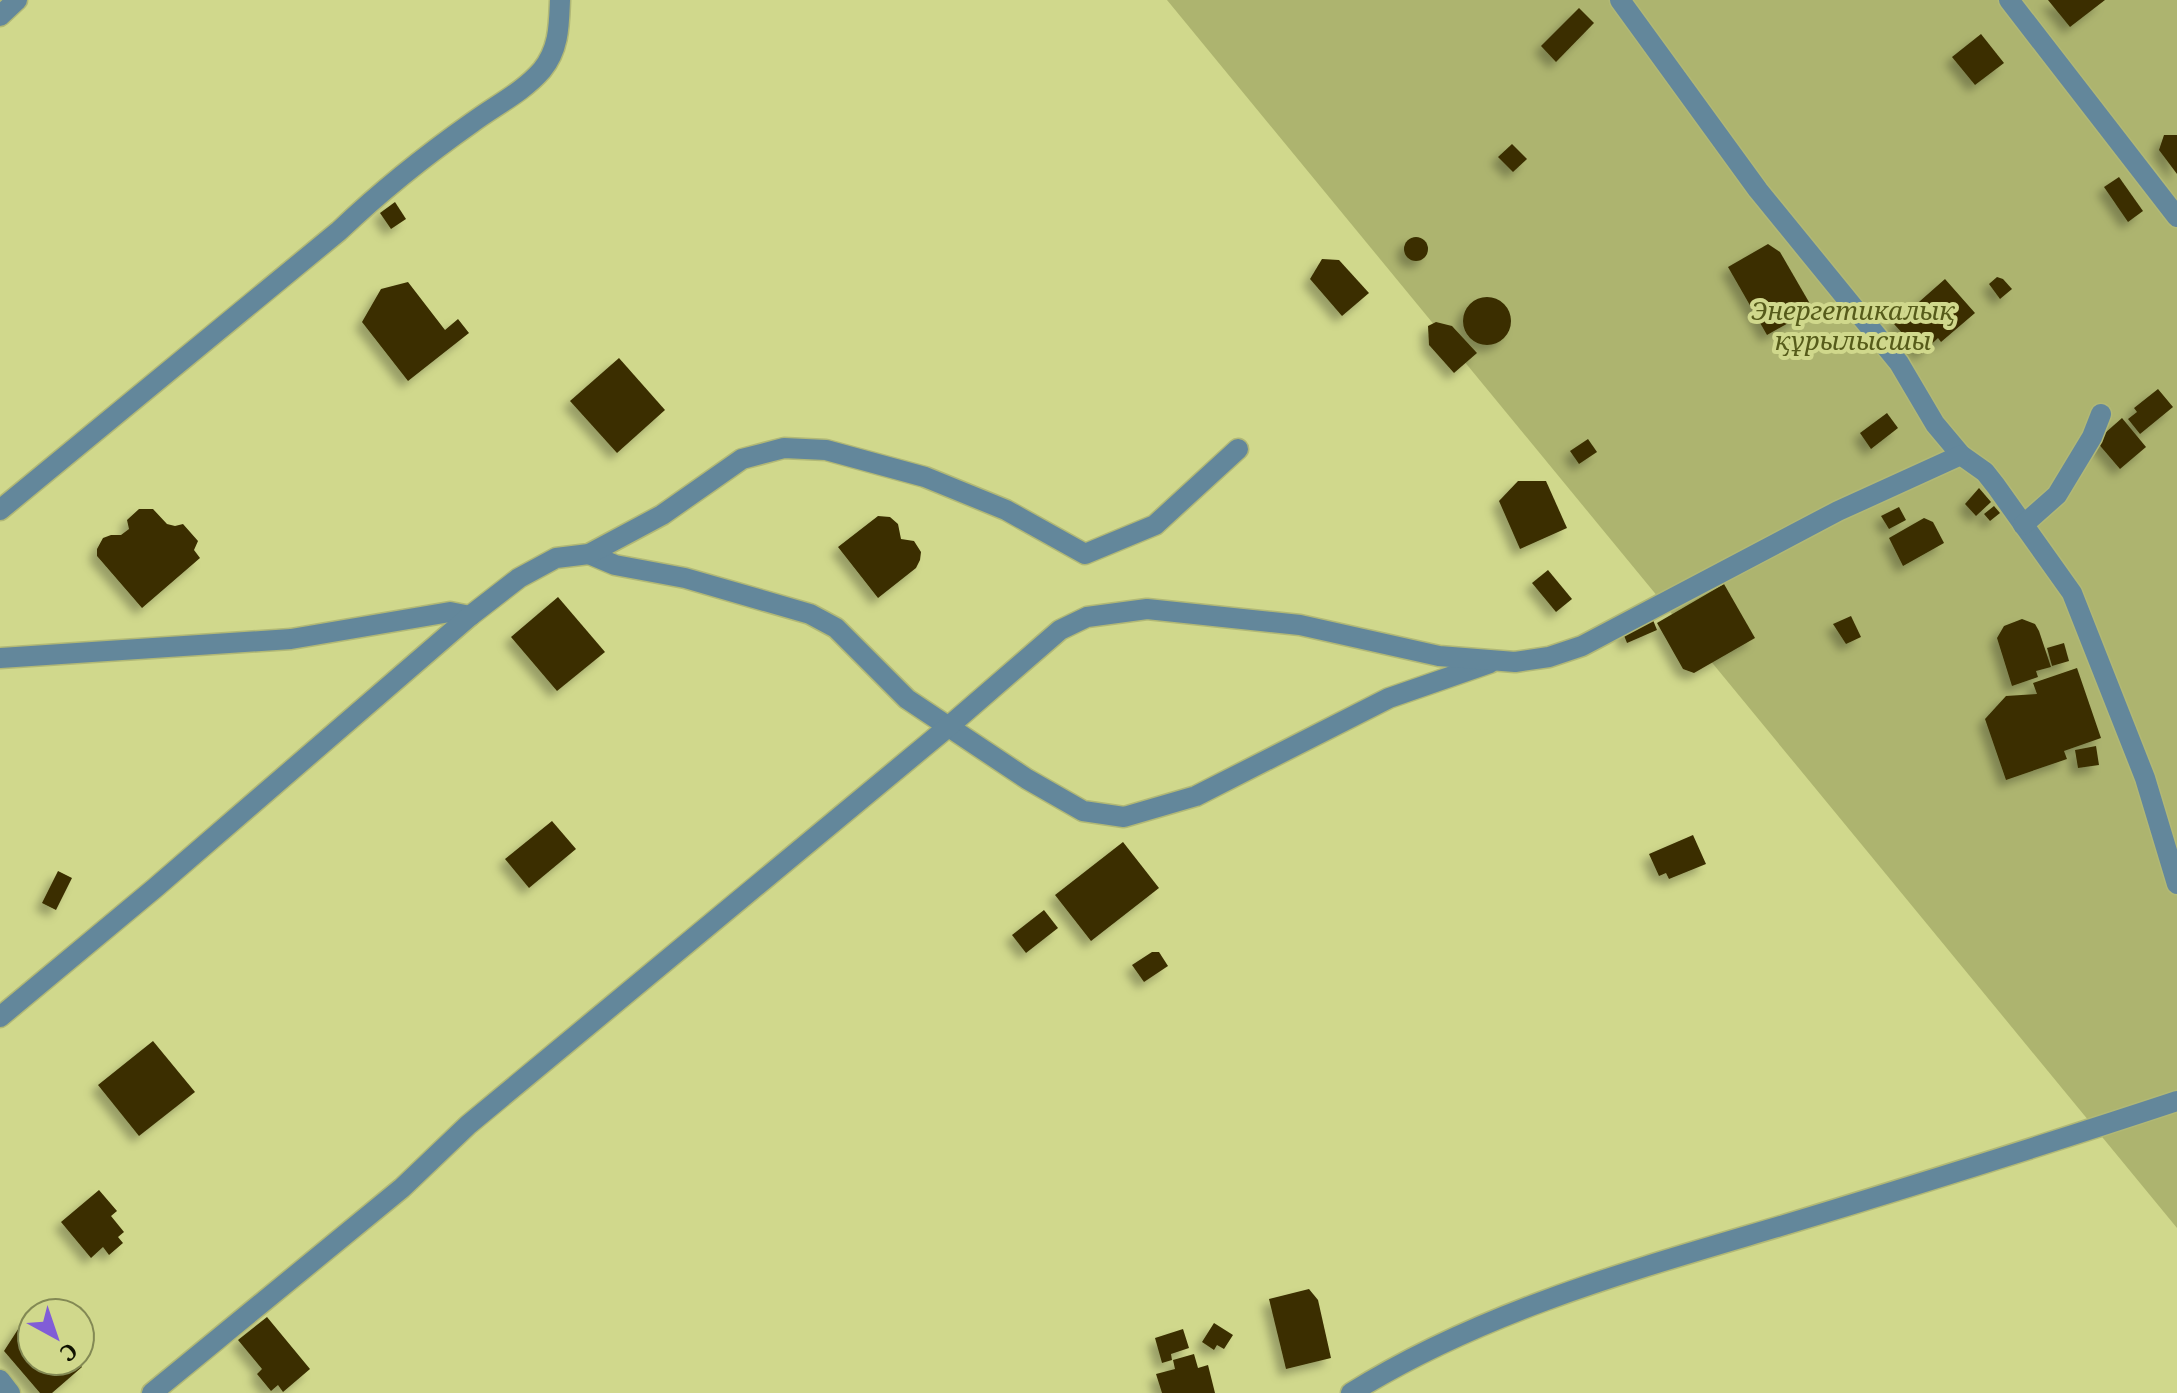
<svg xmlns="http://www.w3.org/2000/svg" width="2177" height="1393" font-family="'Noto Serif',serif">
	<style>
		.green { fill: #adb46f }
		.building { fill: #3a2f05; filter: url(#shadow) }
		.lines { fill: none; stroke-linecap: round; stroke-linejoin: round }
		.minor-casing { stroke: #b1b876; stroke-width: 23 }
		.minor { stroke: #63879b; stroke-width: 20 }
		.labels { text-anchor: middle; dominant-baseline: central; stroke-width: 8; stroke-linejoin: round; paint-order: stroke }
		.park-label { font-size: 26px; font-style: italic; fill: #565b1a; stroke: #d0d88c }
	</style>
	<defs>
		<filter id="shadow"><feDropShadow dx="-7" dy="7" stdDeviation="4" flood-color="#0004"/></filter>
	</defs>
	<rect width="100%" height="100%" fill="#d0d88c"/>
	<polygon class="green" points="1167,0 2177,0 2177,1228"/>
	<g class="building">
		<polygon points="2048,0 2105,0 2070,27"/>
		<polygon points="1579,8 1594,23 1556,62 1541,46"/>
		<polygon points="1981,34 2004,63 1975,85 1952,57"/>
		<polygon points="2164,135 2177,135 2177,174 2159,150"/>
		<polygon points="1512,144 1527,159 1513,172 1498,157"/>
		<polygon points="2119,177 2143,211 2128,222 2104,187"/>
		<polygon points="395,202 406,219 391,229 380,213"/>
		<circle cx="1416" cy="249" r="12"/>
		<polygon points="1768,244 1780,252 1813,309 1767,335 1728,267"/>
		<polygon points="1322,259 1339,260 1369,293 1342,316 1310,279"/>
		<polygon points="1997,277 2003,279 2012,289 2000,299 1989,284"/>
		<polygon points="1945,279 1975,313 1941,342 1938,338 1921,354 1894,324"/>
		<polygon points="408,282 445,330 458,319 469,333 408,381 362,322 381,289"/>
		<circle cx="1487" cy="321" r="24"/>
		<polygon points="1436,322 1452,326 1477,353 1454,373 1429,345 1428,326"/>
		<polygon points="619,358 665,410 617,453 570,401"/>
		<polygon points="2158,389 2173,407 2140,434 2128,419 2137,412 2134,408"/>
		<polygon points="1887,413 1898,428 1871,449 1860,433"/>
		<polygon points="2122,418 2146,447 2120,469 2096,441"/>
		<polygon points="1588,439 1597,452 1579,464 1570,451"/>
		<polygon points="1518,481 1546,481 1567,528 1520,549 1499,501"/>
		<polygon points="1979,488 1991,502 1976,516 1965,504"/>
		<polygon points="1994,506 2000,513 1990,521 1984,514"/>
		<polygon points="1899,507 1906,520 1889,529 1881,516"/>
		<polygon points="139,509 153,509 167,524 175,526 183,524 198,541 194,550 200,558 142,608 97,556 97,549 103,538 111,535 121,535 129,529 127,520"/>
		<polygon points="878,516 890,517 898,524 901,539 914,541 921,552 920,560 916,568 878,598 838,547"/>
		<polygon points="1924,518 1933,522 1944,543 1903,566 1889,538"/>
		<polygon points="1548,570 1572,599 1556,612 1532,583"/>
		<polygon points="1724,584 1755,638 1694,673 1683,669 1657,623"/>
		<polygon points="558,597 605,652 557,691 511,637"/>
		<polygon points="1651,615 1657,630 1627,643 1621,628"/>
		<polygon points="1851,616 1861,637 1846,644 1833,624"/>
		<polygon points="2022,619 2035,624 2039,631 2051,667 2036,671 2038,677 2012,686 1997,638 2004,626"/>
		<polygon points="2064,643 2069,661 2052,666 2047,648"/>
		<polygon points="2077,668 2101,738 2064,751 2067,759 2006,780 1985,719 2006,696 2037,694 2033,683"/>
		<polygon points="2096,746 2099,765 2078,768 2075,750"/>
		<polygon points="552,821 576,849 529,888 505,859"/>
		<polygon points="1693,835 1706,864 1669,879 1666,873 1659,876 1649,854"/>
		<polygon points="1123,842 1159,888 1091,941 1055,895"/>
		<polygon points="58,871 72,878 56,910 42,903"/>
		<polygon points="1044,910 1058,928 1026,953 1012,935"/>
		<polygon points="1152,952 1159,952 1168,966 1144,982 1132,965"/>
		<polygon points="153,1041 195,1092 139,1136 98,1085"/>
		<polygon points="99,1190 117,1211 111,1216 124,1232 118,1237 123,1243 109,1255 103,1247 91,1258 61,1222"/>
		<polygon points="1309,1289 1318,1300 1331,1358 1286,1369 1269,1299"/>
		<polygon points="267,1317 310,1369 283,1392 278,1385 271,1391 257,1374 262,1369 238,1340"/>
		<polygon points="24,1320 32,1322 32,1361 77,1361 82,1367 52,1393 40,1393 4,1351"/>
		<polygon points="1214,1323 1233,1335 1224,1349 1217,1345 1214,1350 1202,1342"/>
		<polygon points="1183,1329 1189,1348 1171,1354 1172,1360 1162,1363 1155,1338"/>
		<polygon points="1194,1354 1198,1368 1208,1365 1215,1393 1162,1393 1156,1374 1175,1369 1173,1360"/>
	</g>
	<g class="lines">
		<defs>
			<g id="minor">
				<polyline points="1620,0 1758,190 1899,363 1935,424 1961,455 1985,472 1996,486 2072,593 2145,778 2177,884"/>
				<polyline points="2009,0 2177,217"/>
				<polyline points="0,16 17,0"/>
				<path d="M0 510 339 231C381 191 426 155 473 122 496 105 523 92 542 70 559 49 559 26 560 0"/>
				<polyline points="2023,525 2057,495 2092,437 2101,414"/>
				<polyline points="589,554 615,565 685,578 810,614 836,628 907,699 1027,779 1083,811 1124,817 1196,796 1389,698 1490,663"/>
				<polyline points="0,658 291,639 450,612 470,616"/>
				<polyline points="0,1017 155,888 470,616 519,578 556,558 589,554 662,515 742,459 784,448 826,450 925,477 1006,510 1085,554 1155,525 1238,449"/>
				<polyline points="0,1380 10,1393"/>
				<polyline points="152,1393 402,1188 468,1125 948,727 1060,630 1087,617 1147,609 1300,625 1439,656 1515,662 1549,657 1582,646 1838,511 1961,455"/>
				<path d="M1351 1393C1484 1310 1636 1269 1784 1225 1916 1185 2047 1144 2177 1101"/>
			</g>
		</defs>
		<use href="#minor" class="minor-casing"/>
		<use href="#minor" class="minor"/>
	</g>
	<g class="labels">
		<g class="park-label">
			<text x="1853" y="310">Энергетикалық<tspan x="1853" dy="30">құрылысшы</tspan></text>
		</g>
	</g>
	<g transform="translate(56 1337) rotate(140)"><circle r="38" fill="#d0d88c" stroke="#838954" stroke-width="2"/>
	<path d="M0-6L14 30L0 20L-14 30Z" fill="#815dd7"/>
	<text y="-12" font-size="22" font-weight="bold" text-anchor="middle" fill="#101200">С</text>
	</g>
</svg>
